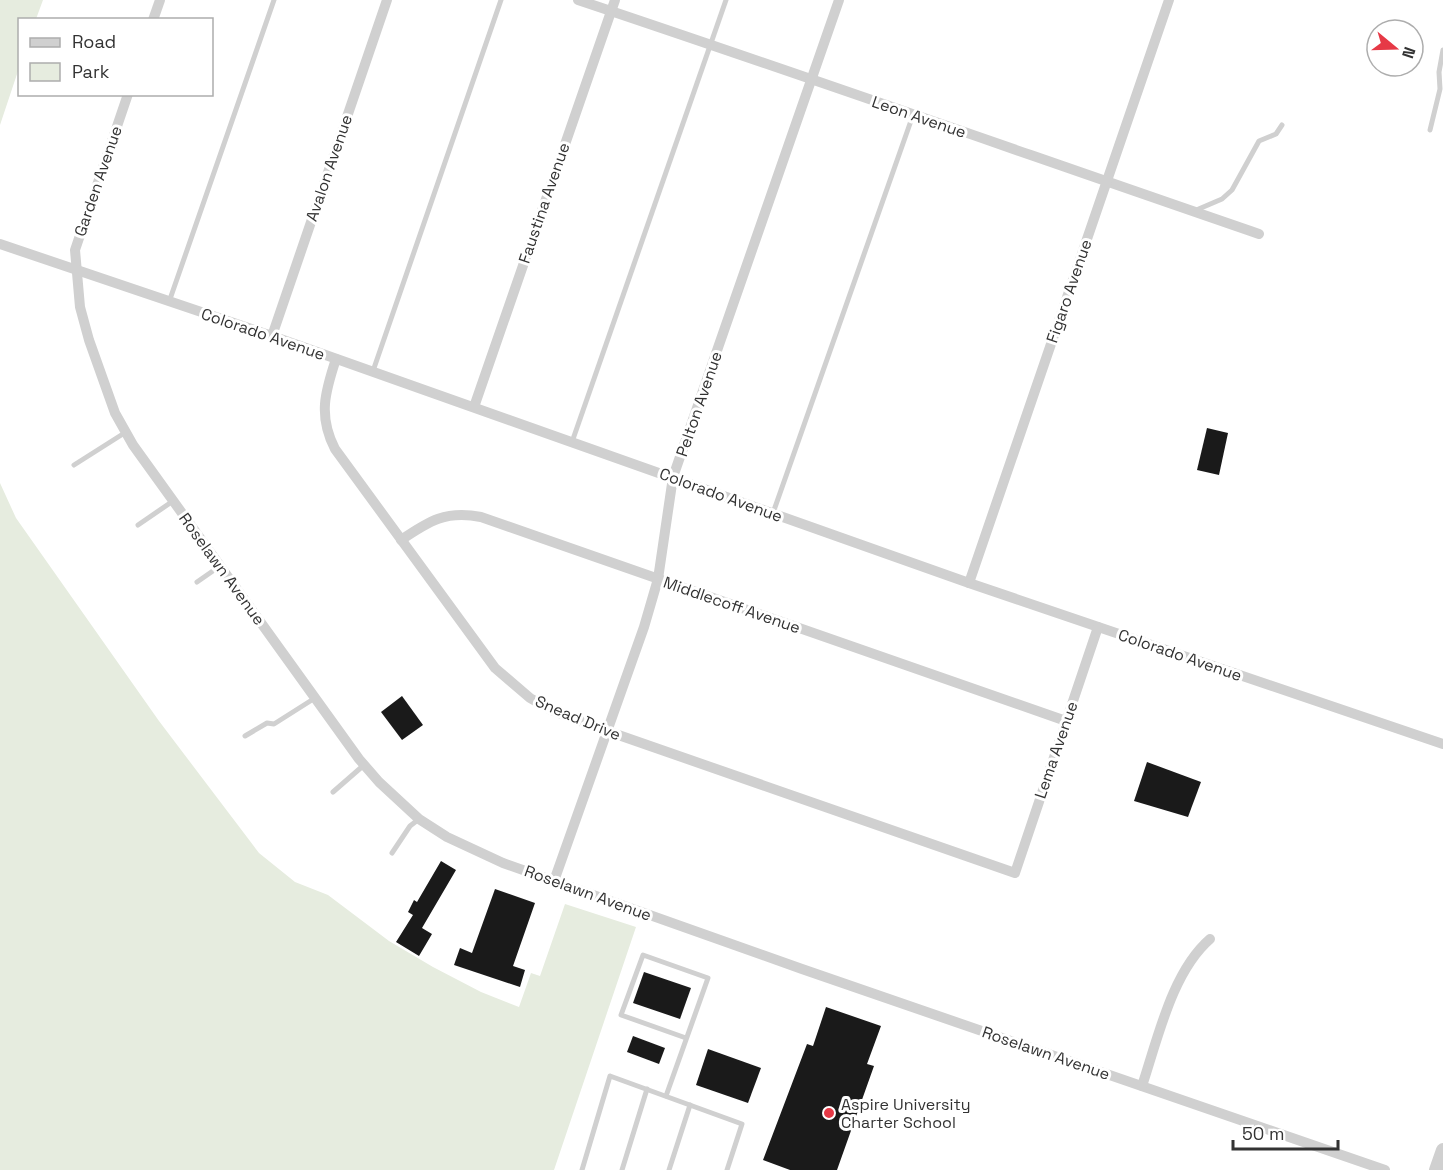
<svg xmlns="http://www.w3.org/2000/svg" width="1443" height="1170" font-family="'Space Grotesk',sans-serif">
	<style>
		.green { fill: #e6ecdf }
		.building { fill: #1a1a1a }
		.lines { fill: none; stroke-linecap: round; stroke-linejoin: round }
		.service { stroke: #d0d0d0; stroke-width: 5 }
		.minor { stroke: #d0d0d0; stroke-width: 10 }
		.tertiary { stroke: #d0d0d0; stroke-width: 14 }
		.poi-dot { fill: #e63946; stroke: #fff; stroke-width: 2 }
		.labels { text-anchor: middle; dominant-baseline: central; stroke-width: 6; stroke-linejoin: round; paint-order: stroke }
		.street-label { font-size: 16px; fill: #333; stroke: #fff }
		.poi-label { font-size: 16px; fill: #333; stroke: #fff; text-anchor: start }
	</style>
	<rect width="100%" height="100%" fill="#fff"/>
	<g class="green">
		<polygon points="0,0 43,0 36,19 20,20 19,68 0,125"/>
		<polygon points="0,483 16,518 159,721 259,853 295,882 328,895 389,941 433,967 481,992 519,1007 531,973 540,976 565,904 636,927 554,1170 0,1170"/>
	</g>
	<g class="building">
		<polygon points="1207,428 1228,433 1219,475 1197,470"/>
		<polygon points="402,696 423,725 402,740 381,712"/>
		<polygon points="1147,762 1201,782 1188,817 1134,801"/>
		<polygon points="441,861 456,870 422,928 432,934 419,956 396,942 413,915 408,912 414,900 417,902"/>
		<polygon points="495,889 535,903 513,966 525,970 520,987 454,965 460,948 472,953"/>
		<polygon points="644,972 691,988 680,1019 633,1003"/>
		<polygon points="826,1007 881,1026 867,1064 874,1066 837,1170 790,1170 763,1160 807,1044 813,1046"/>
		<polygon points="633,1036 665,1048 659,1064 627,1052"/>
		<polygon points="708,1049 761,1068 748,1103 696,1085"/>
	</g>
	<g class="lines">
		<g class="service">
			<polyline points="1430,130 1440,89 1439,72 1443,50"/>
			<polyline points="1194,211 1222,199 1232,190 1259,141 1276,134 1282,125"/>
			<polyline points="169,302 274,0"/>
			<polyline points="373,371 501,0"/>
			<polyline points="572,442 726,0"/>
			<polyline points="74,465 126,432"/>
			<polyline points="773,513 913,115"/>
			<polyline points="138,525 173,501"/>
			<polyline points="197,582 220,566"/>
			<polyline points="245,736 267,723 274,724 315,698"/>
			<polyline points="333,792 364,765"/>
			<polyline points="392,853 410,826 419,819"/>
			<polyline points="666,1096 708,978 643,955 621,1015 686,1038"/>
			<polyline points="582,1170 610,1076 742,1124 727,1170"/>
			<polyline points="622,1170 647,1089"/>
			<polyline points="669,1170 690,1105"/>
		</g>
		<g class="minor">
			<path d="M578 0C806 76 1032 156 1259 234"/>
			<polyline points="153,20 160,0"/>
			<polyline points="128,94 75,250 80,307 89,340 115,413 133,445 359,759 379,782 419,819 447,837 503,863 802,969 1385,1170"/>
			<polyline points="0,244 272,336 969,583 1443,744"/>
			<polyline points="272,336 387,0"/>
			<path d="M336 359C325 392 318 416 335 449L495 668 530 698 551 710 607 731 1015 873 1098 627"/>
			<polyline points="474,407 615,0"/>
			<path d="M401 540C429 521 446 510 481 517L1066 721"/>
			<polyline points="969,583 1169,0"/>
			<polyline points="554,881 644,627 658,579 673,477 839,0"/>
			<path d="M1142 1086C1158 1038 1172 972 1210 939"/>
		</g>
		<polyline class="tertiary" points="1436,1170 1443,1150"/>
	</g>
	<circle class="poi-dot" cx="829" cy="1113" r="6"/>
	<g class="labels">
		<g class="street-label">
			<text transform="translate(919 117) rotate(19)">Leon Avenue</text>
			<text transform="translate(329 168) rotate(-71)">Avalon Avenue</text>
			<text transform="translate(98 181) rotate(-71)">Garden Avenue</text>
			<text transform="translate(544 203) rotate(-71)">Faustina Avenue</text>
			<text transform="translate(1069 291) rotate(-71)">Figaro Avenue</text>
			<text transform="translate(263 334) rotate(19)">Colorado Avenue</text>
			<text transform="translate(699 404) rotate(-71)">Pelton Avenue</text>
			<text transform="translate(721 495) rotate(20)">Colorado Avenue</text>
			<text transform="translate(222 569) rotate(54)">Roselawn Avenue</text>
			<text transform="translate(732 605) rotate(19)">Middlecoff Avenue</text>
			<text transform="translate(1180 655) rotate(19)">Colorado Avenue</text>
			<text transform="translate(578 718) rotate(23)">Snead Drive</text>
			<text transform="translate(1056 750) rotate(-71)">Lema Avenue</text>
			<text transform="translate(588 893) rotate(20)">Roselawn Avenue</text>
			<text transform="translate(1046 1053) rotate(19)">Roselawn Avenue</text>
		</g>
		<g class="poi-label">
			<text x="841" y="1104">Aspire University<tspan x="841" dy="18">Charter School</tspan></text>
		</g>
	</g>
	<rect x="18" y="18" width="195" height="78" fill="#ffffff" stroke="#adadad" stroke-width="1.5"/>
	<rect x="30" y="38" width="30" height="9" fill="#d0d0d0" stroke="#adadad" stroke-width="1.5"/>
	<text x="72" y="48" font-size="18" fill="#333333">Road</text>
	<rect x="30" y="63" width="30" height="18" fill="#e6ecdf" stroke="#adadad" stroke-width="1.5"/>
	<text x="72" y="78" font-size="18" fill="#333333">Park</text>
	<g transform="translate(1395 48) rotate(109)"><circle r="28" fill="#ffffff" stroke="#adadad" stroke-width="1.5"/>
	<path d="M0-4.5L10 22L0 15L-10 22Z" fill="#e63946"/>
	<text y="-9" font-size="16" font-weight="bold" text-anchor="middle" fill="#333333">N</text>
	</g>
	<path d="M1233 1140v9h105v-9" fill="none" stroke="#333333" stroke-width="3"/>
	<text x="1242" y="1140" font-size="18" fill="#333333" stroke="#ffffff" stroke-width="4.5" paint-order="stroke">50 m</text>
</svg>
